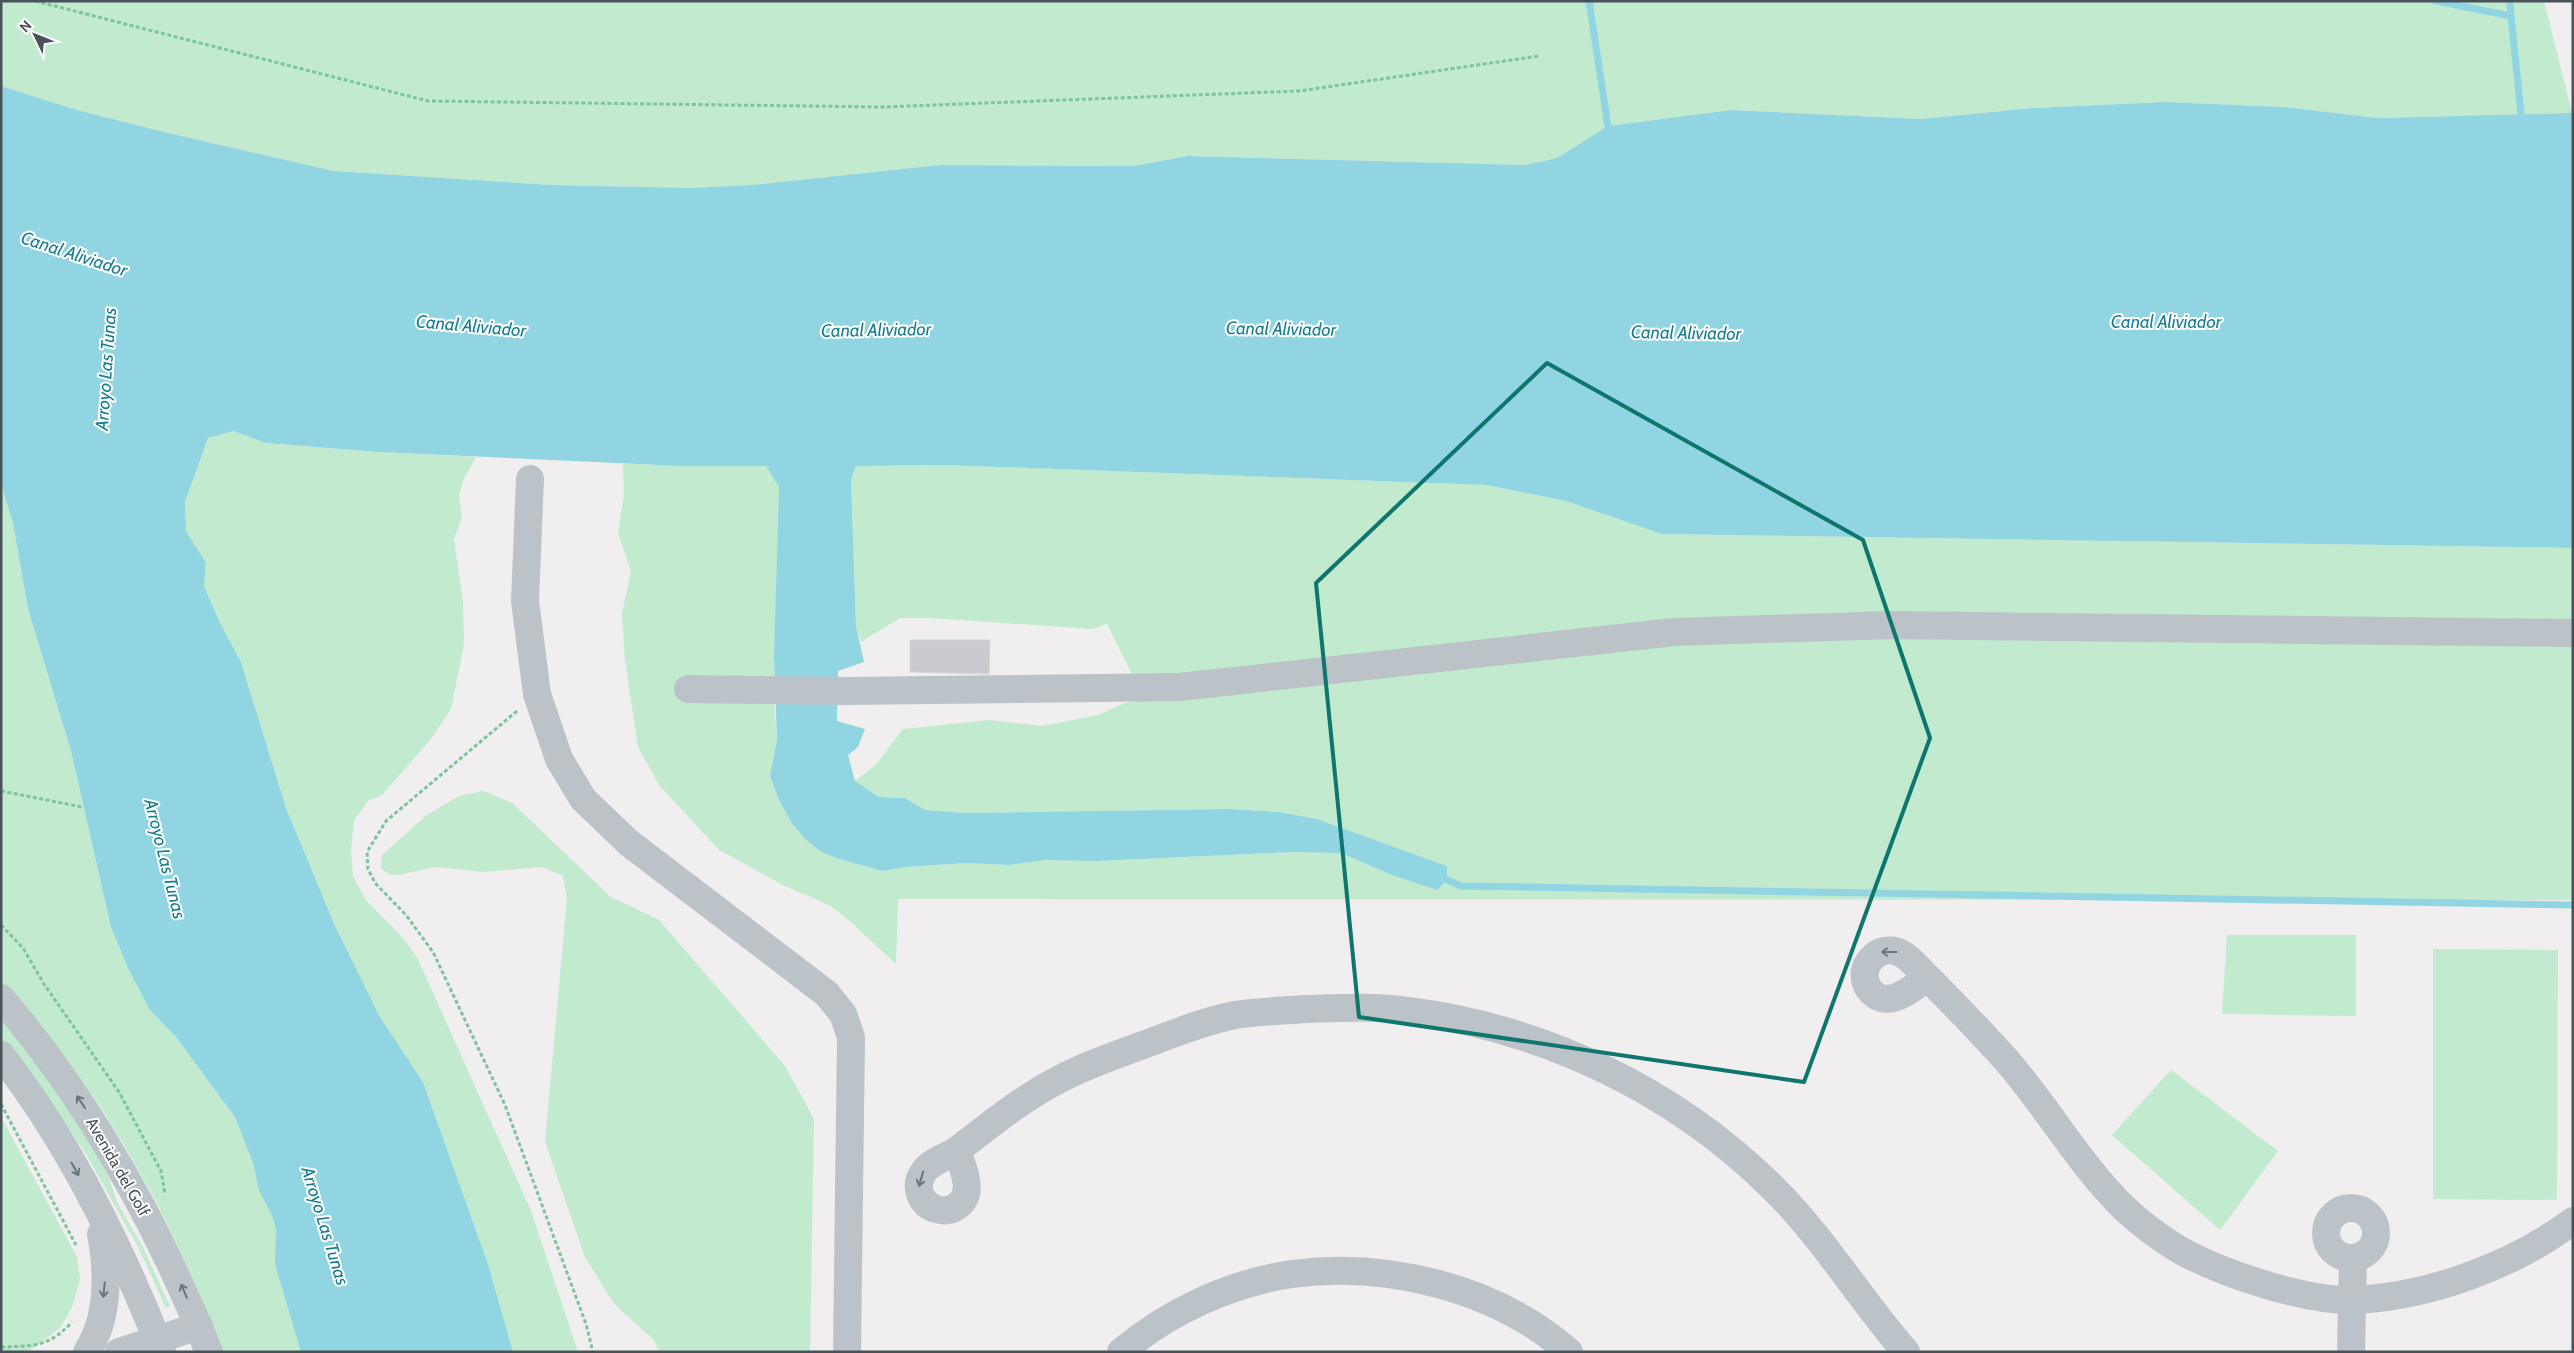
<svg xmlns="http://www.w3.org/2000/svg" width="2574" height="1353" font-family="Cabin,sans-serif">
	<style>
		.green { fill: #c1eacf }
		.water { fill: #92d5e2 }
		.lines { fill: none; stroke-linecap: round; stroke-linejoin: round }
		.stream { stroke: #92d5e2; stroke-width: 7 }
		.building { fill: #c9cbd0; stroke: #d3d5d9 }
		.path { stroke: #7dc49e; stroke-width: 3; stroke-dasharray: 4 2.5; stroke-linecap: butt }
		.minor { stroke: #bbc3c9; stroke-width: 28 }
		.oneway { stroke: #6a747b }
		.marked { fill: none; stroke: #0f766e; stroke-width: 4; stroke-linejoin: round }
		.labels { text-anchor: middle; dominant-baseline: central; stroke-width: 4; stroke-linejoin: round; paint-order: stroke }
		.street-label { font-size: 16px; fill: #485259; stroke: #fff }
		.water-label { font-size: 18px; font-style: italic; fill: #1a7e93; stroke: #fff }
	</style>
	<rect width="100%" height="100%" fill="#f0eeee"/>
	<g class="green">
		<polygon points="1,1 2544,1 2572,113 2377,118 2285,107 2164,102 2033,108 1920,119 1731,110 1608,126 1557,158 1525,165 1188,156 1133,166 941,165 752,185 690,188 551,185 334,171 168,133 77,110 1,86"/>
		<polygon points="233,431 266,443 378,452 476,457 463,480 459,496 462,517 454,539 463,602 464,645 451,709 431,739 382,795 369,800 354,820 351,850 353,876 365,899 403,938 417,957 531,1211 578,1352 513,1352 488,1264 423,1082 380,1017 335,926 286,808 241,662 220,623 204,586 206,563 186,531 185,502 208,438"/>
		<polygon points="623,464 766,466 779,487 774,676 684,675 683,698 774,700 777,740 770,776 779,800 791,822 803,837 839,859 883,871 905,867 967,863 1009,865 1046,860 1098,861 1294,852 1341,853 1392,875 1447,880 1447,866 1317,819 1279,812 1229,809 965,813 924,810 905,798 879,797 855,781 877,764 903,729 989,720 1042,726 1098,715 1122,704 1140,700 1683,641 1919,634 2573,644 2573,900 898,899 896,964 852,923 829,905 783,885 719,850 659,785 638,747 625,660 622,614 631,571 618,533 624,495"/>
		<polygon points="946,465 1487,485 1566,501 1662,534 2573,548 2573,621 1904,613 1175,679 1133,676 1107,624 1092,629 929,618 900,618 861,642 856,626 851,480 856,466"/>
		<path d="M1 484 13 523 28 609 71 751 111 927 150 1010 176 1037 235 1117 253 1163 259 1191 271 1213 276 1229V1244L301 1352H223C184 1247 122 1126 51 1040 35 1020 18 1002 1 982Z"/>
		<polygon points="484,791 512,803 611,897 659,920 785,1066 814,1119 810,1352 659,1352 654,1340 614,1304 585,1257 545,1142 567,898 563,876 542,867 483,872 436,867 398,875 388,874 381,867 382,855 427,815 459,796"/>
		<polygon points="2227,935 2356,935 2356,1016 2222,1014"/>
		<polygon points="2433,949 2558,950 2557,1200 2433,1199"/>
		<polygon points="1,1019 50,1080 105,1167 118,1204 143,1247 170,1306 166,1308 139,1249 86,1154 41,1088 1,1038"/>
		<polygon points="2171,1070 2278,1151 2220,1230 2112,1135"/>
		<polygon points="1,1117 77,1257 80,1279 73,1305 61,1327 29,1351 1,1351"/>
	</g>
	<polygon class="water" points="1,86 77,110 168,133 334,171 551,185 690,188 752,185 940,165 1133,166 1188,156 1525,165 1557,158 1608,126 1731,110 1920,119 2033,108 2164,102 2285,107 2377,118 2573,113 2573,548 1662,534 1566,501 1487,485 946,465 856,466 851,480 856,626 864,662 838,671 837,721 865,729 858,747 848,755 855,781 879,797 905,798 925,810 965,813 1229,809 1279,812 1317,819 1447,866 1447,880 1437,890 1392,875 1341,853 1294,852 1098,861 1046,860 1009,865 967,863 905,867 883,871 839,859 820,851 803,837 791,822 779,800 770,776 777,740 774,657 779,487 766,466 682,466 378,452 266,443 233,431 208,438 185,502 186,531 206,563 204,586 220,623 241,662 286,808 335,926 380,1017 423,1082 488,1264 513,1352 301,1352 275,1264 276,1229 271,1213 259,1191 253,1163 235,1117 176,1037 150,1010 129,970 111,927 71,751 28,609 13,523 1,484"/>
	<g class="lines">
		<g class="stream">
			<polyline points="1589,1 1608,126"/>
			<polyline points="2436,1 2511,16 2521,114"/>
			<polyline points="2510,1 2511,16"/>
			<polyline points="1447,880 1461,886 2573,905"/>
		</g>
	</g>
	<polygon class="building" points="910,640 990,640 989,674 910,672"/>
	<g class="lines">
		<g class="path">
			<polyline points="35,1 428,101 882,107 1299,91 1539,56"/>
			<polyline points="517,711 386,821 367,852 368,869 375,883 406,915 433,952 505,1105 586,1324 593,1352"/>
			<polyline points="1,791 82,807"/>
			<polyline points="1,925 23,948 44,984 119,1092 161,1171 165,1194"/>
			<polyline points="1,1104 76,1245"/>
			<path d="M1 1347C34 1346 49 1347 72 1322"/>
		</g>
		<g class="minor">
			<polyline points="530,479 525,601 537,694 559,759 583,799 629,843 827,994 843,1014 851,1037 847,1352"/>
			<polyline points="688,689 847,691 1180,687 1674,632 1891,625 2573,633"/>
			<path d="M1927 978C1911 989 1886 1012 1869 989 1854 967 1880 941 1902 954 1912 959 1919 970 1927 977 1952 1002 1976 1027 2000 1053 2045 1102 2076 1161 2124 1208 2139 1222 2160 1238 2178 1249 2220 1273 2304 1301 2353 1300 2428 1297 2513 1266 2573 1221"/>
			<path d="M1 998C91 1103 158 1225 209 1352"/>
			<path d="M1 1055C70 1143 121 1248 162 1352"/>
			<path d="M957 1150C963 1169 977 1196 954 1208 948 1211 942 1211 936 1209 920 1204 914 1186 923 1173 931 1160 949 1157 960 1148 992 1123 1023 1098 1060 1079 1086 1065 1116 1055 1143 1045 1173 1034 1204 1021 1235 1015 1258 1011 1282 1011 1306 1009 1339 1008 1375 1006 1408 1011 1544 1028 1675 1091 1772 1187 1823 1237 1859 1298 1906 1352"/>
			<circle cx="2351" cy="1233" r="25"/>
			<path d="M87 1352C109 1318 108 1272 101 1234"/>
			<polyline points="119,1352 199,1326"/>
			<path d="M1121 1352C1168 1312 1230 1283 1292 1274 1386 1261 1497 1288 1569 1352"/>
			<polyline points="2351,1352 2353,1258"/>
		</g>
	</g>
	<defs><path id="oneway-shaft" d="M-6 0H5M1.5-3L5.5 0L1.5 3" fill="none" stroke-width="1.6" stroke-linecap="round" stroke-linejoin="round" transform="scale(1.25)"/></defs>
	<g class="oneway">
		<use href="#oneway-shaft" transform="translate(1889 952) rotate(180)"/>
		<use href="#oneway-shaft" transform="translate(81 1102) rotate(-124)"/>
		<use href="#oneway-shaft" transform="translate(75 1169) rotate(61)"/>
		<use href="#oneway-shaft" transform="translate(921 1179) rotate(107)"/>
		<use href="#oneway-shaft" transform="translate(104 1290) rotate(96)"/>
		<use href="#oneway-shaft" transform="translate(184 1291) rotate(-113)"/>
	</g>
	<path class="marked" d="M1547 363 1863 540 1930 738 1804 1082 1359 1017 1316 583Z"/>
	<g class="labels">
		<g class="street-label">
			<text transform="translate(118 1167) rotate(60)">Avenida del Golf</text>
		</g>
		<g class="water-label">
			<text transform="translate(74 254) rotate(18)">Canal Aliviador</text>
			<text x="2166" y="322">Canal Aliviador</text>
			<text transform="translate(471 326) rotate(5)">Canal Aliviador</text>
			<text transform="translate(1281 329) rotate(1)">Canal Aliviador</text>
			<text transform="translate(876 330) rotate(-1)">Canal Aliviador</text>
			<text transform="translate(1686 333) rotate(1)">Canal Aliviador</text>
			<text transform="translate(106 369) rotate(-86)">Arroyo Las Tunas</text>
			<text transform="translate(165 859) rotate(76)">Arroyo Las Tunas</text>
			<text transform="translate(325 1226) rotate(73)">Arroyo Las Tunas</text>
		</g>
	</g>
	<rect width="2574" height="1353" fill="none" stroke="#485259" stroke-width="5"/>
	<g transform="translate(35 35) rotate(313)" stroke="#ffffff" stroke-width="4" paint-order="stroke">
	<path d="M0-4L9 19L0 12L-9 19Z" fill="#485259"/>
	<text y="-8" font-size="14" font-weight="bold" text-anchor="middle" fill="#485259">N</text>
	</g>
</svg>
